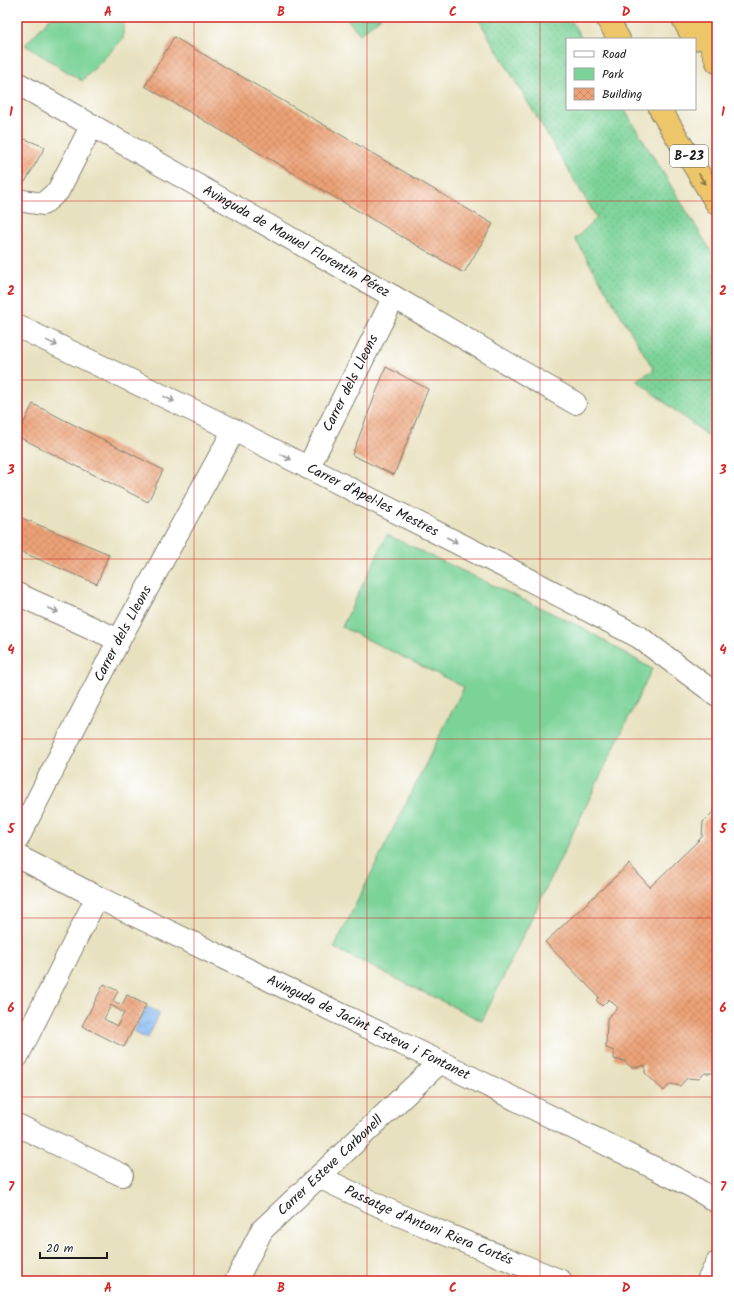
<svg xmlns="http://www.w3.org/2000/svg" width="734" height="1298" font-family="Kalam,sans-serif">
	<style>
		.grass { fill: url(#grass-dots); stroke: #4c785a }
		.park { fill: #7bd398; stroke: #4c785a }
		.water { fill: url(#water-waves); stroke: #506a88 }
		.building { fill: url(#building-cross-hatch); fill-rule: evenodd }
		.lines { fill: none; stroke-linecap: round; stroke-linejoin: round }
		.minor-casing { stroke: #827e6e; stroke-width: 24 }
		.highway-casing { stroke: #827e6e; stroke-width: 24 }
		.minor { stroke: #fff; stroke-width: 22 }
		.highway { stroke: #ecc669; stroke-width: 22 }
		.oneway { stroke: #847142 }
		.oneway2 { stroke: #999 }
		.grid { fill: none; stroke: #d62828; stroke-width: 1; stroke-opacity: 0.55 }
		.labels { text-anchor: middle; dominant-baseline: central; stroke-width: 3; stroke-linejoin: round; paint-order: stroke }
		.shield { fill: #fff; stroke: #606060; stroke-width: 1 }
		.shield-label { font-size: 13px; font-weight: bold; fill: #1c1c1c }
		.street-label { font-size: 14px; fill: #1c1c1c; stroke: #fff }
		.neatline { fill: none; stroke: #d62828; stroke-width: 1.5 }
		.grid-label { font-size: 13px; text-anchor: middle; font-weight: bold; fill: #d62828 }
	</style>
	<defs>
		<pattern id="grass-dots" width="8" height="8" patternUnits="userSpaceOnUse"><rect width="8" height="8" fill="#7bd398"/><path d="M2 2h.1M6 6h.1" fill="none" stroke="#6ab582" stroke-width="1.8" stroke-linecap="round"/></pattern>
		<pattern id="water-waves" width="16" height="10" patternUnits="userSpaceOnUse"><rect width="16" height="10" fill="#85b9f3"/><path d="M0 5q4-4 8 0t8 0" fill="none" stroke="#729ed0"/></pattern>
		<pattern id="building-cross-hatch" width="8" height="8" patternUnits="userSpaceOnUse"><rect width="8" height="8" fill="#eca176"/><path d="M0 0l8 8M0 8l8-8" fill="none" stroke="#ca8a66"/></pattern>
	</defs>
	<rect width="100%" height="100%" fill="#fff"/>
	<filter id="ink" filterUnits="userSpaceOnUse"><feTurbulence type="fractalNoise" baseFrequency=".025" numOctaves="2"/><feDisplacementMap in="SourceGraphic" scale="8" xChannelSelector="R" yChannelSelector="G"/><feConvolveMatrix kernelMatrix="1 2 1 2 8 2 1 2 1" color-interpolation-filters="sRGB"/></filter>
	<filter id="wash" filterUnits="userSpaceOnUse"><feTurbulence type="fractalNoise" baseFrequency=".012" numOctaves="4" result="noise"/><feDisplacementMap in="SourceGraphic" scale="16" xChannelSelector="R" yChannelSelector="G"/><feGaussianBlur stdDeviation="0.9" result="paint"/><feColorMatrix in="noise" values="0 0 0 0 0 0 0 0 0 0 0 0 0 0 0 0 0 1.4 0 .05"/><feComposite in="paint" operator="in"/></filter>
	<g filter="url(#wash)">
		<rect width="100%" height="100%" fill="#e8e1bf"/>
		<polygon class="grass" points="477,17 569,17 582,39 567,39 567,109 624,109 717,261 717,443 636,380 654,370 575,239 597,218"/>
		<g class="park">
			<polygon points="51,17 123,17 123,39 82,81 25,45"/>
			<polygon points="345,17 381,17 360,34"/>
			<polygon points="387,535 585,629 652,669 482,1021 334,948 464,687 342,627"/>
		</g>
		<polygon class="water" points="147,1007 160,1013 147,1039 134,1032"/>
		<g id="blocks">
			<g class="building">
				<polygon points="174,37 493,224 464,273 145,86"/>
				<polygon points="17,136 45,147 25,182 17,179"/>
				<polygon points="386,367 428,389 394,475 352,455"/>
				<polygon points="33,404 163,470 148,502 17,436"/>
				<polygon points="17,516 109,554 97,584 17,550"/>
				<polygon points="717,808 717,1073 705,1073 699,1079 687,1078 680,1086 670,1084 664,1091 645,1073 645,1065 638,1067 631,1067 624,1061 614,1059 614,1051 606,1048 607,1018 618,1008 609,999 602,1006 596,1000 599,997 545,942 629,864 650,887 702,837 703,822"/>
				<path d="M104 984 118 991 113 1001 122 1005 127 995 146 1005 124 1047 82 1026ZM111 1005 124 1013 117 1026 104 1019Z"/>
			</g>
		</g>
	</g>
	<g filter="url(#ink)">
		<use href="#blocks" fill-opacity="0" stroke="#827e6e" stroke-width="1"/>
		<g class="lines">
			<defs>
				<g id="minor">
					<path id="s1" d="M17 83 394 297 575 403"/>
					<polyline points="17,200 43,204 58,191 92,125"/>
					<path id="s2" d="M17 326 234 430 503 566 639 637 717 695"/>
					<path id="s3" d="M308 468 394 297"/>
					<polyline points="17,594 119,640"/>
					<path id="s4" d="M17 840 119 640 234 430"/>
					<path id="s5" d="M17 856 97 897 440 1062 693 1187 717 1202"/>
					<polyline points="17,1057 97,897"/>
					<polyline points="17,1125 122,1175"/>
					<path id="s6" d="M319 1177 399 1215 561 1281"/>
					<path id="s7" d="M236 1281 262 1230 440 1062"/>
					<polyline points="708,1281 717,1263"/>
				</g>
				<g id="highway">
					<polyline points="606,17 619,39"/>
					<polyline points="682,17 694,39"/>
					<polyline points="700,17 717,62"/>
					<polyline points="660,109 717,204"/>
				</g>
			</defs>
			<use href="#minor" class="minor-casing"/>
			<use href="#highway" class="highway-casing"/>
			<use href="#minor" class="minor"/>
			<use href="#highway" class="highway"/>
		</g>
		<defs><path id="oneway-shaft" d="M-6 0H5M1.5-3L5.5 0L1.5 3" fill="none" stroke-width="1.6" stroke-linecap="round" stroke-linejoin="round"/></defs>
		<use class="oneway" href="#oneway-shaft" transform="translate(702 179) rotate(59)"/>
		<g class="oneway2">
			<use href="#oneway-shaft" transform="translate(52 343) rotate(26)"/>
			<use href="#oneway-shaft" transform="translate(169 399) rotate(26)"/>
			<use href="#oneway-shaft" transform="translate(286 457) rotate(27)"/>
			<use href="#oneway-shaft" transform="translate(452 540) rotate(27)"/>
			<use href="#oneway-shaft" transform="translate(53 610) rotate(24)"/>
		</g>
	</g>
	<path class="grid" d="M194 17V1281M367 17V1281M540 17V1281M17 201H717M17 380H717M17 559H717M17 739H717M17 918H717M17 1097H717"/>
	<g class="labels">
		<rect class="shield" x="670" y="145" width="38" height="22" rx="3"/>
		<g class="shield-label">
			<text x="689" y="156">B-23</text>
		</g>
		<g class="street-label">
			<text stroke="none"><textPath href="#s1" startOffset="321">Avinguda de Manuel Florentín Pérez</textPath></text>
			<text stroke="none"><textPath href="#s3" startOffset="95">Carrer dels Lleons</textPath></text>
			<text stroke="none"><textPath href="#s2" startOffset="396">Carrer d'Apel·les Mestres</textPath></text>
			<text stroke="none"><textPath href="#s4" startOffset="232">Carrer dels Lleons</textPath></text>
			<text stroke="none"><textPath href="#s5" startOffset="391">Avinguda de Jacint Esteva i Fontanet</textPath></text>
			<text stroke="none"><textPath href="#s7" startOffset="151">Carrer Esteve Carbonell</textPath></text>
			<text stroke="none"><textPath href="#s6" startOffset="120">Passatge d'Antoni Riera Cortés</textPath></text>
		</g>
	</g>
	<rect width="734" height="1298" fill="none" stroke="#fff" stroke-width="44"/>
	<rect x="566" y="38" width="130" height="72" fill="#ffffff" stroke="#a4a4a4"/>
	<rect x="574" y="51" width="20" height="6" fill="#ffffff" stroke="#a4a4a4"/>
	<text x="602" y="58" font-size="12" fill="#1c1c1c">Road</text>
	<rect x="574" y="68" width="20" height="12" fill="#7bd398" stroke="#a4a4a4"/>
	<text x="602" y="78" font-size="12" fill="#1c1c1c">Park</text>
	<rect x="574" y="88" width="20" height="12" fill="url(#building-cross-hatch)" stroke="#a4a4a4"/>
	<text x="602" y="98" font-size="12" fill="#1c1c1c">Building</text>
	<path d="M40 1252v6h67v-6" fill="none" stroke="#1c1c1c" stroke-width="2"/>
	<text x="46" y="1252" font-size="12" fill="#1c1c1c" stroke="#ffffff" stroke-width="3" paint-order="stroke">20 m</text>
	<rect x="22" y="22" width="690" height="1254" class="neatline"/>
	<g class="grid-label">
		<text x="108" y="16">A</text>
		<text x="281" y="16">B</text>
		<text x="453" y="16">C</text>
		<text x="626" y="16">D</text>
		<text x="11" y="116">1</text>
		<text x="723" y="116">1</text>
		<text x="11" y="295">2</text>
		<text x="723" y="295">2</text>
		<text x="11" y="474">3</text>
		<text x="723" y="474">3</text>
		<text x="11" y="654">4</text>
		<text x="723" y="654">4</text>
		<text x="11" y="833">5</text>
		<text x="723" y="833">5</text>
		<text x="11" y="1012">6</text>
		<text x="723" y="1012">6</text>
		<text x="11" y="1191">7</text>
		<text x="723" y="1191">7</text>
		<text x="108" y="1292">A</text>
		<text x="281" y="1292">B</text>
		<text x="453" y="1292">C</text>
		<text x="626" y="1292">D</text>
	</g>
</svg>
